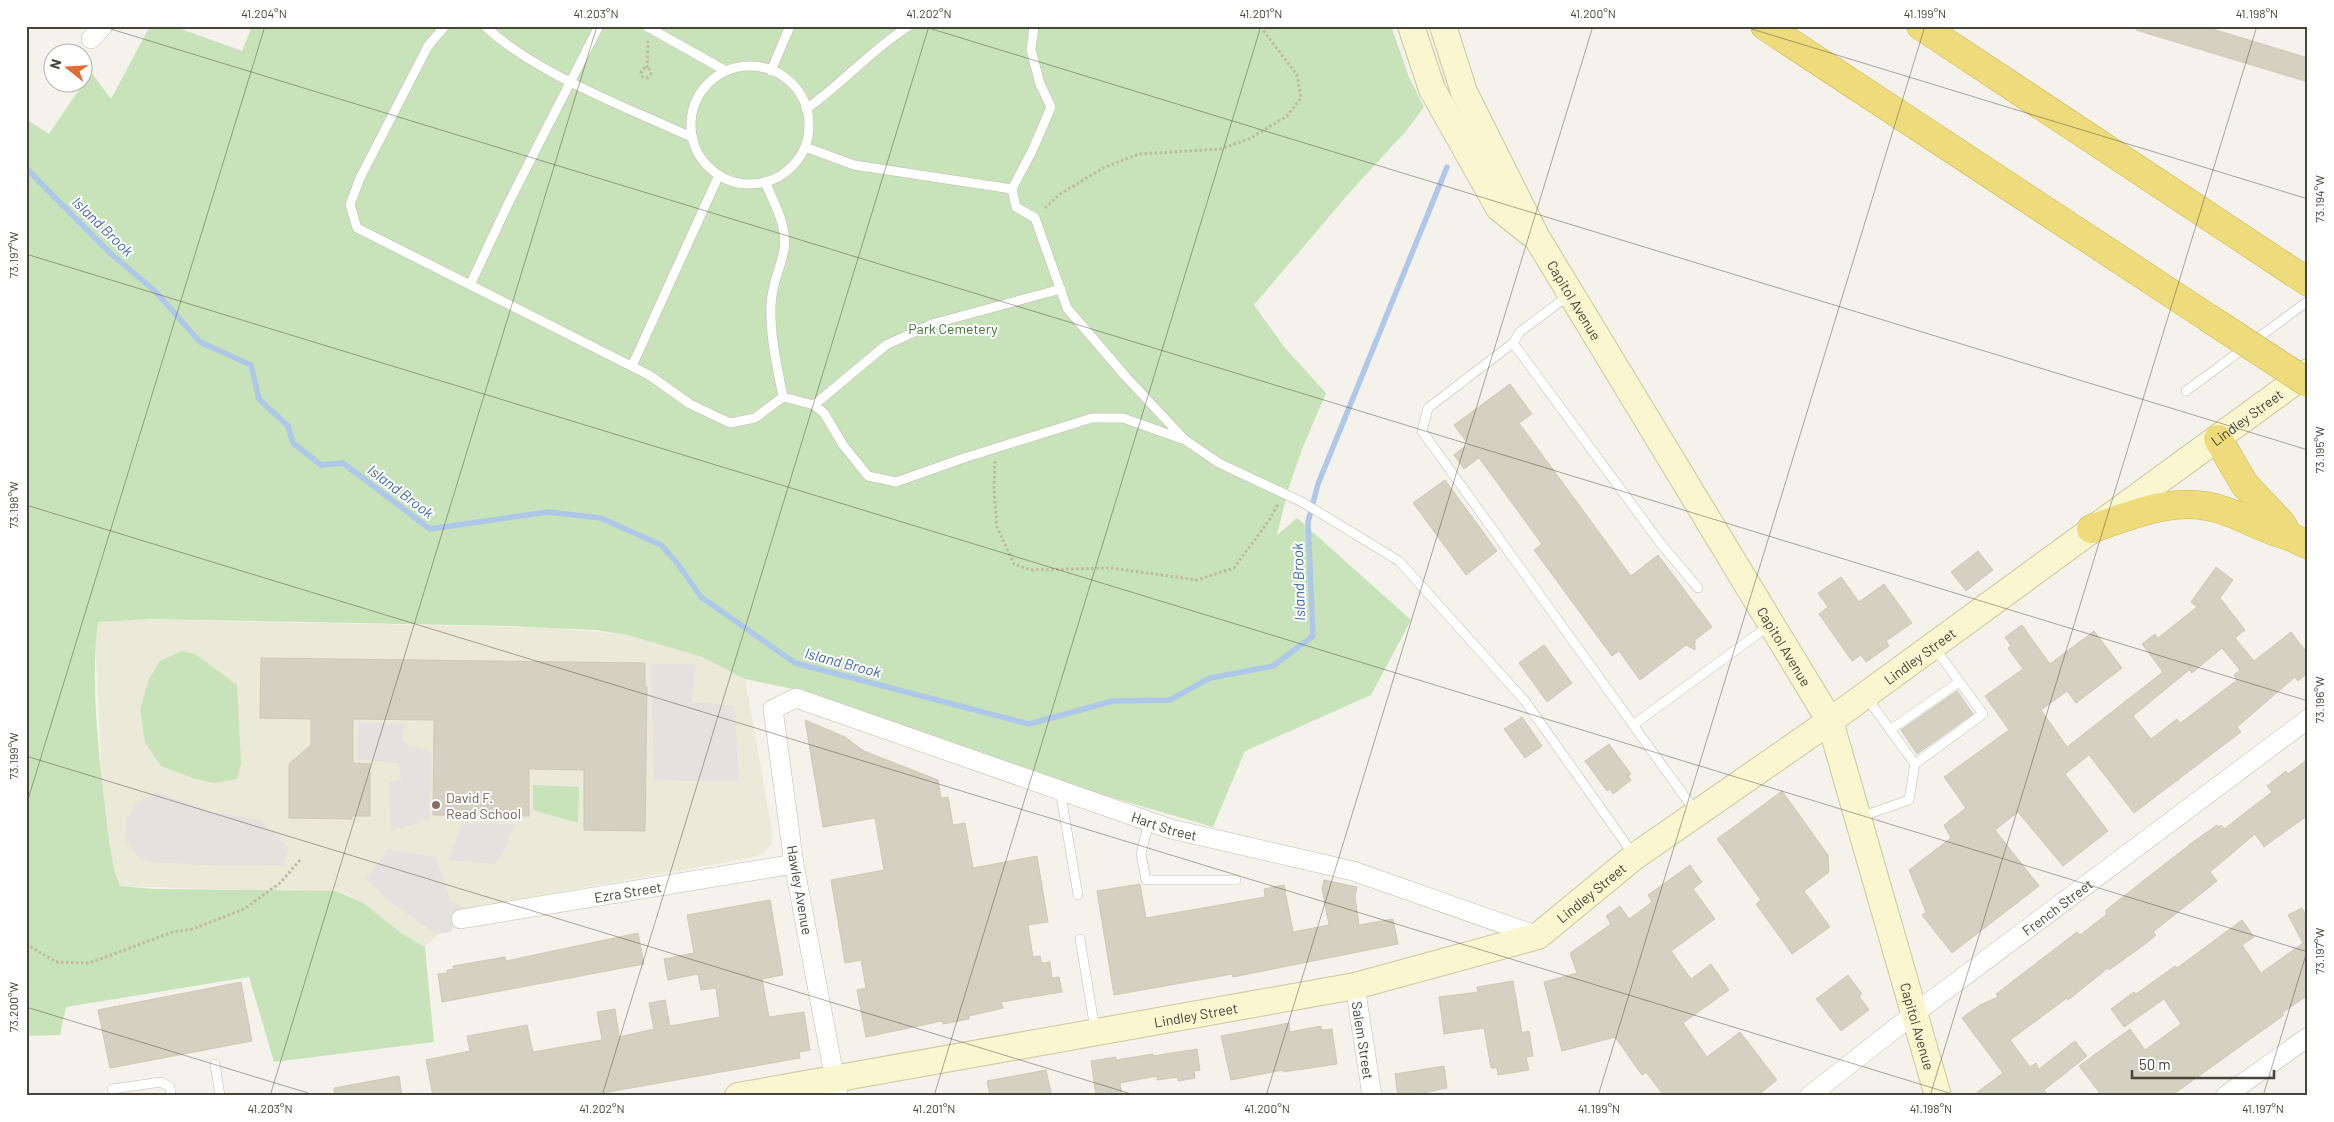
<svg xmlns="http://www.w3.org/2000/svg" width="2334" height="1122" font-family="Barlow,sans-serif">
	<style>
		.education { fill: #ebe9d7 }
		.green { fill: #c8e3b9 }
		.parking { fill: #e3e2df }
		.lines { fill: none; stroke-linecap: round; stroke-linejoin: round }
		.stream { stroke: #afc7e9; stroke-width: 5.5 }
		.building { fill: #d4d0c2; stroke: #cec9b6; fill-rule: evenodd }
		.service-casing { stroke: #bebbae; stroke-width: 10 }
		.minor-casing { stroke: #bebbae; stroke-width: 20 }
		.secondary-casing { stroke: #cbc79e; stroke-width: 28 }
		.motorway-casing { stroke: #ccb34c; stroke-width: 29 }
		.path { stroke: #beb9a1; stroke-width: 3; stroke-dasharray: 2.5 2.5; stroke-linecap: butt }
		.service { stroke: #fff; stroke-width: 9 }
		.minor { stroke: #fff; stroke-width: 19 }
		.secondary { stroke: #f9f6d0; stroke-width: 26 }
		.motorway { stroke: #eedc7c; stroke-width: 28 }
		.motorway-bridge-casing { stroke: #ccb34c; stroke-width: 29; stroke-linecap: butt }
		.motorway-bridge { stroke: #eedc7c; stroke-width: 28 }
		.ticks { fill: none; stroke: #47443a; stroke-width: 1; stroke-opacity: 0.45 }
		.education-dot { fill: #8d6e63; stroke: #fff; stroke-width: 2 }
		.labels { text-anchor: middle; dominant-baseline: central; stroke-width: 4; stroke-linejoin: round; paint-order: stroke }
		.street-label { font-size: 14px; fill: #47443a; stroke: #fff }
		.park-label { font-size: 14px; fill: #407333; stroke: #fff }
		.education-label { font-size: 14px; fill: #785e54; stroke: #fff; text-anchor: start }
		.water-label { font-size: 15px; font-style: italic; fill: #3e69a7; stroke: #fff }
		.neatline { fill: none; stroke: #47443a; stroke-width: 2 }
		.ticks-label { font-size: 12px; text-anchor: middle; fill: #47443a }
	</style>
	<rect width="100%" height="100%" fill="#f4f2eb"/>
	<polygon class="education" points="130,619 556,628 628,635 702,657 745,679 772,830 771,844 764,853 755,857 479,906 471,908 450,924 425,947 401,933 362,902 344,893 120,886 111,855 102,779 95,642 98,622"/>
	<g class="green">
		<path d="M150 26H173L242 51 252 26H1391L1409 77 1424 107 1406 131 1350 192 1254 305 1285 348 1326 393 1302 449 1288 490 1277 535 1297 518 1411 620 1371 695 1245 751 1213 827 1103 795 812 693 745 679 702 657 628 635 595 630 507 626 150 619 98 622C90 680 99 756 106 815 109 839 111 864 120 886L155 889 335 891 362 902 401 933 425 947 434 1042 274 1062 249 977 66 1007 60 1035 26 1036V119L49 134 91 72 111 99Z"/>
		<polygon points="182,651 195,654 237,685 241,763 237,779 215,783 195,779 161,766 145,742 140,710 149,679 160,661"/>
		<polygon points="533,785 579,787 578,823 533,810"/>
	</g>
	<g class="parking">
		<polygon points="651,664 695,664 692,702 735,706 738,782 654,780"/>
		<polygon points="358,722 404,724 403,742 419,749 431,750 430,819 391,831 390,782 401,780 399,763 357,759"/>
		<polygon points="157,792 209,811 260,820 289,847 284,865 229,866 148,862 140,859 126,841 127,817 137,803"/>
		<polygon points="462,823 514,824 505,849 495,864 449,860"/>
		<polygon points="388,849 436,857 450,901 467,909 450,932 436,934 388,900 366,879"/>
	</g>
	<g class="lines">
		<polyline class="stream" points="26,168 110,253 156,292 200,342 251,365 259,399 288,426 293,443 321,465 343,463 430,529 548,512 601,518 661,545 678,564 701,597 795,663 1029,724 1113,701 1170,700 1210,678 1273,666 1313,636 1308,522 1318,484 1447,167"/>
	</g>
	<g class="building">
		<polygon points="2137,26 2203,26 2308,58 2308,82 2136,30"/>
		<polygon points="1510,384 1532,414 1519,423 1631,576 1658,555 1712,627 1695,640 1695,650 1686,645 1640,680 1619,651 1612,656 1534,550 1542,544 1479,458 1464,469 1454,455 1468,444 1454,425"/>
		<polygon points="1445,480 1497,551 1466,575 1413,503"/>
		<polygon points="1978,551 1993,570 1966,591 1951,572"/>
		<path d="M2216 567 2233 580 2220 598 2245 630 2235 638 2254 661 2291 632 2308 654V673L2298 681 2295 677 2237 727 2241 732 2134 813 2089 755 2065 774 2108 831 2063 866 2018 812 1995 830 2039 886 1952 953 1922 915 1926 912 1909 870 1951 838 1944 825 1966 808 1944 777 2009 730 1985 696 2023 669 2008 648 2011 646 2005 637 2022 625 2050 664 2094 631 2122 668 2076 703 2067 691 2041 710 2067 747 2163 672 2142 644 2155 634 2158 638 2197 607 2191 602ZM2222 648 2240 670 2234 675 2237 680 2186 719 2180 723 2177 719 2151 739 2133 716 2189 670 2192 673Z"/>
		<polygon points="1841,577 1859,602 1884,584 1912,623 1886,641 1889,646 1866,662 1861,655 1852,661 1819,614 1828,607 1818,593"/>
		<polygon points="1544,645 1572,683 1547,702 1519,663"/>
		<polygon points="261,658 645,663 645,687 647,687 645,831 584,830 584,770 529,769 529,816 433,815 434,720 353,719 353,763 370,764 370,816 352,816 352,819 289,818 289,764 311,745 311,719 260,718"/>
		<polygon points="1957,691 1973,714 1917,754 1901,730"/>
		<polygon points="1522,717 1542,746 1525,758 1504,729"/>
		<polygon points="805,720 845,737 864,751 938,780 941,798 948,797 953,825 965,823 973,868 1037,856 1048,922 1028,925 1033,957 1040,956 1042,963 1050,962 1052,978 1059,977 1062,992 1001,1002 1003,1008 969,1016 969,1019 943,1024 942,1021 866,1037 857,990 866,988 861,960 845,963 831,880 884,870 875,818 823,827"/>
		<polygon points="1609,744 1631,774 1628,776 1631,780 1613,794 1610,789 1607,791 1585,761"/>
		<polygon points="2308,759 2308,815 2264,847 2255,834 2210,872 2217,881 2153,932 2156,935 2148,942 2109,970 2108,968 2068,1000 2067,998 2010,1040 2030,1067 2036,1063 2039,1069 2075,1041 2087,1056 2044,1090 2049,1096 1972,1096 2003,1073 1962,1018 1980,1005 1998,997 1996,994 2077,932 2080,935 2106,915 2106,910 2193,842 2217,825 2219,827 2221,825 2224,829 2272,792 2267,786 2286,771 2288,774"/>
		<polygon points="1782,791 1828,855 1829,872 1804,891 1830,927 1792,954 1756,904 1761,900 1717,839"/>
		<polygon points="1690,865 1702,882 1693,889 1715,919 1671,951 1691,979 1711,964 1729,990 1683,1023 1707,1057 1740,1032 1777,1080 1757,1096 1664,1096 1646,1072 1642,1075 1615,1037 1562,1051 1544,982 1577,973 1570,953 1611,924 1606,916 1620,906 1629,919 1652,902 1648,895"/>
		<polygon points="1324,880 1357,887 1355,897 1359,925 1393,919 1398,944 1233,977 1232,974 1114,995 1097,891 1140,884 1146,918 1265,897 1264,889 1284,885 1293,932 1329,925 1322,889"/>
		<polygon points="770,900 783,975 762,979 769,1017 804,1012 810,1050 799,1052 800,1058 586,1096 433,1096 426,1060 470,1051 467,1036 527,1025 533,1052 602,1040 597,1012 615,1009 619,1037 654,1029 649,1003 665,1000 670,1026 720,1017 716,988 701,990 698,974 668,980 664,959 694,953 687,915"/>
		<polygon points="2302,908 2308,919 2308,995 2282,1013 2284,1015 2171,1096 2102,1096 2079,1066 2130,1029 2145,1050 2181,1024 2164,999 2124,1027 2111,1009 2134,992 2136,994 2175,966 2177,968 2242,920 2254,937 2242,945 2261,973 2303,943 2288,915"/>
		<polygon points="638,933 644,964 442,1002 438,974 447,973 447,970 454,969 453,966 505,957 506,961"/>
		<polygon points="1848,975 1862,994 1859,996 1869,1010 1841,1031 1816,999"/>
		<polygon points="1513,981 1522,1033 1529,1031 1533,1056 1526,1057 1529,1070 1498,1075 1497,1068 1491,1068 1484,1028 1444,1034 1439,997 1478,992 1477,987"/>
		<polygon points="241,982 252,1041 110,1068 98,1010"/>
		<polygon points="1289,1023 1290,1032 1321,1026 1322,1030 1332,1029 1337,1064 1283,1072 1283,1070 1231,1080 1221,1036"/>
		<polygon points="1197,1049 1200,1070 1194,1071 1195,1078 1178,1081 1178,1077 1157,1080 1157,1076 1120,1083 1122,1096 1096,1096 1091,1061 1116,1057 1116,1060 1153,1054 1153,1056"/>
		<polygon points="1444,1066 1447,1088 1409,1096 1398,1096 1395,1074"/>
		<polygon points="1046,1070 1052,1096 990,1096 987,1081"/>
		<polygon points="399,1076 402,1096 335,1096 334,1088"/>
	</g>
	<g class="lines">
		<defs>
			<g id="service">
				<polyline points="445,26 428,46 360,178 350,205 357,228 649,375 690,404 730,423 755,418 783,397 814,405 824,413 843,445 868,476 896,482 964,458 1092,418 1123,418 1185,440"/>
				<path d="M485 26C535 74 629 108 693 138"/>
				<polyline points="646,26 726,71"/>
				<polyline points="1034,26 1031,50 1040,84 1051,107 1033,149 1012,189 1016,207 1035,218 1067,308 1127,378 1185,440 1219,463 1302,502 1399,561 1525,701 1633,854"/>
				<circle cx="750" cy="125" r="59"/>
				<polyline points="771,71 790,26"/>
				<path d="M806 109C842 84 872 49 909 26"/>
				<polyline points="805,147 854,165 1012,189"/>
				<path d="M765 182C774 203 790 230 783 254 779 272 771 287 771 306 770 337 777 366 783 397"/>
				<polyline points="470,285 509,202 599,26"/>
				<polyline points="1513,343 1520,332 1569,295"/>
				<polyline points="632,366 719,175"/>
				<polyline points="2186,391 2308,301"/>
				<polyline points="814,405 886,345 932,324 1061,289"/>
				<polyline points="1867,698 1915,764"/>
				<polyline points="1633,725 1770,625"/>
				<polyline points="1890,730 1959,682"/>
				<polyline points="1060,790 1078,895"/>
				<polyline points="1695,811 1422,431 1428,408 1513,343 1661,544 1698,588"/>
				<polyline points="1860,817 1909,800 1915,764 1983,714 1934,647"/>
				<polyline points="1149,821 1141,854 1146,880 1236,880"/>
				<polyline points="1080,939 1095,1029"/>
				<polyline points="215,1064 220,1096"/>
				<polyline points="112,1089 161,1082 170,1087 171,1096"/>
			</g>
			<g id="minor">
				<polyline points="91,39 103,26"/>
				<path id="s1" d="M461 919 794 864"/>
				<path id="s2" d="M1355 986 1372 1096"/>
				<path id="s3" d="M838 1096 794 864 773 709 796 698 1171 829 1353 871 1538 936"/>
				<path id="s4" d="M1809 1096 1915 1013 2308 719"/>
				<polyline points="2225,1096 2308,1037"/>
			</g>
			<g id="secondary">
				<polyline points="1411,26 1432,89 1499,208 1530,233"/>
				<path id="s5" d="M1443 26 1464 92 1537 238 1830 721 1938 1096"/>
				<path id="s6" d="M738 1096 1355 986 1538 936 1634 857 1830 721 2308 372"/>
			</g>
			<g id="motorway">
				<polyline points="1765,26 2207,317"/>
				<polyline points="1921,26 2308,282"/>
				<polyline points="2218,439 2245,485 2281,523 2289,536 2308,545"/>
				<path d="M2091 529C2134 514 2179 494 2225 511 2247 518 2266 531 2289 536"/>
			</g>
		</defs>
		<use href="#service" class="service-casing"/>
		<use href="#minor" class="minor-casing"/>
		<use href="#secondary" class="secondary-casing"/>
		<use href="#motorway" class="motorway-casing"/>
		<g class="path">
			<circle cx="646" cy="73" r="5"/>
			<polyline points="647,68 648,41"/>
			<polyline points="1045,208 1060,194 1105,167 1139,154 1221,149 1251,138 1287,116 1301,98 1297,75 1260,26"/>
			<polyline points="995,461 994,489 997,527 1014,564 1031,570 1111,568 1197,580 1234,568 1270,519 1278,504"/>
			<polyline points="26,944 56,962 89,963 173,932 193,929 244,909 280,883 301,859"/>
		</g>
		<use href="#service" class="service"/>
		<use href="#minor" class="minor"/>
		<use href="#secondary" class="secondary"/>
		<use href="#motorway" class="motorway"/>
		<defs>
			<polyline id="motorway-bridge" points="2207,317 2308,383"/>
		</defs>
		<use href="#motorway-bridge" class="motorway-bridge-casing"/>
		<use href="#motorway-bridge" class="motorway-bridge"/>
	</g>
	<path class="ticks" d="M101 26 2308 701M922 26 2308 450M1742 26 2308 199M26 254 2308 952M26 505 1959 1096M26 756 1138 1096M26 806 265 26M26 1007 318 1096M270 1096 597 26M602 1096 929 26M934 1096 1261 26M1266 1096 1593 26M1598 1096 1925 26M1930 1096 2257 26M2263 1096 2308 948"/>
	<circle class="education-dot" cx="436" cy="805" r="5"/>
	<g class="labels">
		<g class="street-label">
			<text stroke="none"><textPath href="#s5" startOffset="305">Capitol Avenue</textPath></text>
			<text stroke="none"><textPath href="#s6" startOffset="1695">Lindley Street</textPath></text>
			<text stroke="none"><textPath href="#s5" startOffset="710">Capitol Avenue</textPath></text>
			<text stroke="none"><textPath href="#s6" startOffset="1290">Lindley Street</textPath></text>
			<text stroke="none"><textPath href="#s3" startOffset="808">Hart Street</textPath></text>
			<text transform="translate(800 890) rotate(80)">Hawley Avenue</text>
			<text stroke="none"><textPath href="#s1" startOffset="169">Ezra Street</textPath></text>
			<text stroke="none"><textPath href="#s6" startOffset="885">Lindley Street</textPath></text>
			<text stroke="none"><textPath href="#s4" startOffset="312">French Street</textPath></text>
			<text stroke="none"><textPath href="#s6" startOffset="465">Lindley Street</textPath></text>
			<text stroke="none"><textPath href="#s5" startOffset="1115">Capitol Avenue</textPath></text>
			<text stroke="none"><textPath href="#s2" startOffset="55">Salem Street</textPath></text>
		</g>
		<g class="park-label">
			<text x="953" y="328">Park Cemetery</text>
		</g>
		<g class="education-label">
			<text x="446" y="797">David F.<tspan x="446" dy="16">Read School</tspan></text>
		</g>
		<g class="water-label">
			<text transform="translate(103 226) rotate(44)">Island Brook</text>
			<text transform="translate(401 491) rotate(37)">Island Brook</text>
			<text transform="translate(1298 582) rotate(-92)">Island Brook</text>
			<text transform="translate(843 662) rotate(15)">Island Brook</text>
		</g>
	</g>
	<rect width="2334" height="1122" fill="none" stroke="#ffffff" stroke-width="55"/>
	<g transform="translate(68 68) rotate(287)"><circle r="24" fill="#ffffff" stroke="#b5b4b0"/>
	<path d="M0-4L9 19L0 12L-9 19Z" fill="#e16c34"/>
	<text y="-8" font-size="14" font-weight="bold" text-anchor="middle" fill="#47443a">N</text>
	</g>
	<path d="M2132 1070v8h142v-8" fill="none" stroke="#47443a" stroke-width="2.5"/>
	<text x="2139" y="1070" font-size="15" fill="#47443a" stroke="#ffffff" stroke-width="4" paint-order="stroke">50 m</text>
	<rect x="28" y="28" width="2278" height="1066" class="neatline"/>
	<g class="ticks-label">
		<text x="264" y="18">41.204°N</text>
		<text x="596" y="18">41.203°N</text>
		<text x="929" y="18">41.202°N</text>
		<text x="1261" y="18">41.201°N</text>
		<text x="1593" y="18">41.200°N</text>
		<text x="1925" y="18">41.199°N</text>
		<text x="2257" y="18">41.198°N</text>
		<text transform="translate(2320 199) rotate(-90)" y="4">73.194°W</text>
		<text transform="translate(14 255) rotate(-90)" y="4">73.197°W</text>
		<text transform="translate(2320 450) rotate(-90)" y="4">73.195°W</text>
		<text transform="translate(14 505) rotate(-90)" y="4">73.198°W</text>
		<text transform="translate(2320 700) rotate(-90)" y="4">73.196°W</text>
		<text transform="translate(14 756) rotate(-90)" y="4">73.199°W</text>
		<text transform="translate(2320 951) rotate(-90)" y="4">73.197°W</text>
		<text transform="translate(14 1007) rotate(-90)" y="4">73.200°W</text>
		<text x="270" y="1113">41.203°N</text>
		<text x="602" y="1113">41.202°N</text>
		<text x="934" y="1113">41.201°N</text>
		<text x="1267" y="1113">41.200°N</text>
		<text x="1599" y="1113">41.199°N</text>
		<text x="1931" y="1113">41.198°N</text>
		<text x="2263" y="1113">41.197°N</text>
	</g>
</svg>
